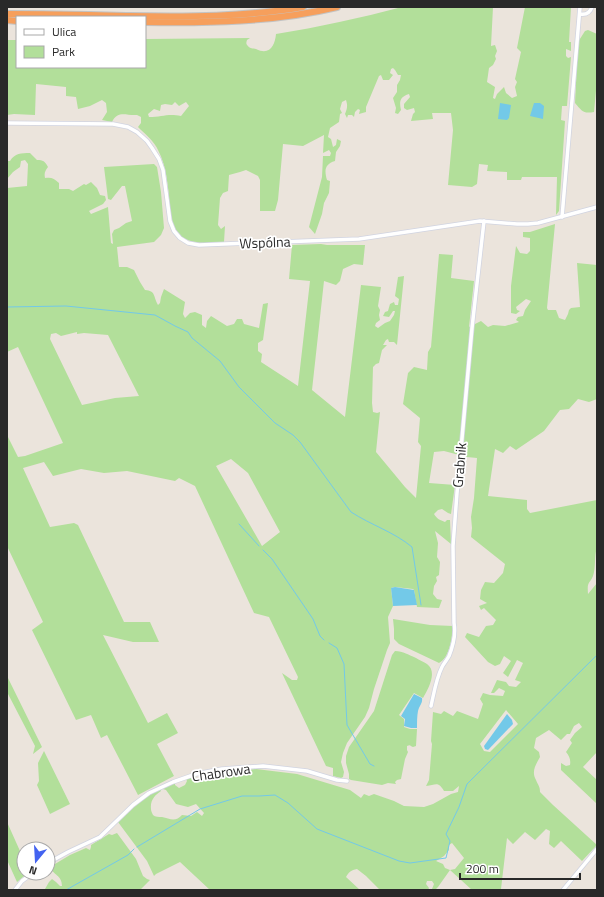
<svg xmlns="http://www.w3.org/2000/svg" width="604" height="897" font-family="'Titillium Web',sans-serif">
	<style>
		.green { fill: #b2df9a; fill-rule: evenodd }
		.water { fill: #73c9e8 }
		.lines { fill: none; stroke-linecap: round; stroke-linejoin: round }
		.stream { stroke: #73c9e8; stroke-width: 1 }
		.street-casing { stroke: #d1d4e1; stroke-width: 5 }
		.highway-casing { stroke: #c3c3c3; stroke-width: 8 }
		.street { stroke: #fff; stroke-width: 3.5 }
		.highway { stroke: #f69f5c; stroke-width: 6 }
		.labels { text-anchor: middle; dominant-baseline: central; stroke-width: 3.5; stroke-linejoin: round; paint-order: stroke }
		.street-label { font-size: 14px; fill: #292929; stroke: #fff }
	</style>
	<rect width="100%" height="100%" fill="#ebe4dc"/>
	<g class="green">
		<path d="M402 7H493L491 46 495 45 497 51 495 56 496 59 493 65 489 68 487 82 495 87 493 98 495 99 497 94 504 87 506 93 512 98 517 96 515 87 517 82 515 79 521 52 517 48 525 7H571L569 42H571V51L566 49V56L568 58 571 57 567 106H562L561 120 565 121 559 211 556 215 557 177H522L521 180H507V172L487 171 488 165 479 164 477 184 472 187 448 185 453 130 451 113H432L433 119 411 121 413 114 415 112 414 108 407 110 404 108V104L410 97 409 94C400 97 399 101 401 110L398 114 395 113 396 108 393 98 397 92V85L400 80 401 75H398L395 70 393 68 391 69 390 73 393 75 389 80H383L381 75 379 76 366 107V112L359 114 360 110 358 109 355 112 354 117 352 115H348L347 118 345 114C347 109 348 106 346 100L342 102 340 109 342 113 340 114 339 122 330 128 328 137 331 139 333 147 336 145 337 139 341 141 340 146 336 152 335 161C325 164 324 170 327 180L330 181 329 193 324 203 322 214 315 234 309 227 322 177 323 156H330L331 153 329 150 323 153 324 135 303 146 283 144 278 200 275 211H260V180L258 176 246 170 240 172 229 175 228 191 223 193 220 198 218 225 221 229 225 226 224 242C212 242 199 245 188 240 183 238 178 235 176 230 172 223 171 215 170 207 168 187 167 167 158 150 155 142 144 133 138 127L141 123V117L137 115C126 116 118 110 112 122L102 120 107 112 106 103 102 100 90 106 78 109 76 97 66 96V87L36 84 35 115 14 114 7 115V40H17V67H145V39L250 38 247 40C246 43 246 44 248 46 250 49 253 48 256 49 270 56 275 45 276 34 319 27 360 18 402 7ZM175 102 179 106 186 102 189 106 181 116C168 113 162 117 149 117L148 114 154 109 160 111 161 105 165 104 172 105Z"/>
		<path d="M588 30 597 34V80L594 112C583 114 582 111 575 103L578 42 585 31Z"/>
		<path d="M30 153 37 160C43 160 45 161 48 167 45 171 44 173 45 178 51 177 54 178 59 183V189H69L73 191 84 184 86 185 91 182 97 188 100 195 105 196 106 200 103 204 89 211 91 214 108 207 111 243 113 244 112 234 114 230 119 228 126 223 132 221 125 186H122L111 200 108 199 104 167 154 164 157 167 161 192 164 228 161 235 154 242 117 247 119 267H127L134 270 140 282 145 290C156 291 153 296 158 305L160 303 161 297 164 289 185 302 183 314 185 318 190 313 195 312 202 315V325L206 328 207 321 211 316 227 326 234 324 237 319H242L244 324 259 328 263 304 268 303 263 340 258 343V351L262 354 261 362 298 386 310 281 289 279 292 245 321 244 327 245H365L363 265 354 264 343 269 340 281 336 285 324 281 312 390 345 417 361 285 381 287 378 306 380 310 379 315 380 320 376 323 375 326 378 328 385 323 390 321 394 315 395 311H393L389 317 383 316 385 312 388 311 390 304 394 302 395 305H398L399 299 395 296 398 277 404 276 397 345 394 342H389L388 339 386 340 383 345H387L382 350 379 363 376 364 373 367 372 403 373 412 377 413 380 412 376 452 405 487 416 498 421 446 418 442 420 418 403 404 408 373 414 367 427 370 428 352 431 347 439 254 453 255 451 278 474 281 469 327 481 321 488 327 493 325 505 326 519 322 516 320 518 317 523 316 525 310 531 301 526 299 516 307 517 310 520 311 516 314 511 313V286L516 246 520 253 527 254 530 251V238L523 237V232H530L555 224 547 308 548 310H556L559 318 565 320 568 314 569 310 571 308 580 307 577 263 597 265V399L589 402 578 399 569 409 560 410 544 431 516 450 510 446 503 453 495 449 488 496 527 500V509L530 513 597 500V547C594 556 596 568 593 576 589 585 587 581 588 594L597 583V752L583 767 597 780V804L561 770V763L566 766 570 765C571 759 569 756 566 752L572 743 570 740 575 733 582 727 579 723 574 726 570 734H567L561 740 549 730 536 738 534 748 539 752 540 757C536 764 531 772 536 780 538 785 540 786 540 792L553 805 597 845 582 861 561 841 554 848 549 844 550 831 546 829 535 840 525 832 513 844 507 838 501 889V890H472L450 870 438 887 435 890 432 889 434 884 432 881H427L426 884 429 888 428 890H380L366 876 357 869C351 870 349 872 346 877L360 890H210L180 862 156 874 154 876 147 861 144 857 118 822 143 799 161 788V791C155 795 150 800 151 809 151 811 152 813 153 815 155 817 159 817 162 817 170 819 176 822 182 815L191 816 197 812 202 816 204 813 196 804 188 807 176 804 166 790 163 789 175 782V785L179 788 185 785 187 781 186 779 196 775 195 781 199 782 204 779V774L256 769 297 774 350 790 361 798 364 794 369 796 374 794 394 801 404 806 424 807 433 804 451 794 458 792 459 786 453 791H444C438 781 436 785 426 786L429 780 432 744 431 741 433 712 441 714 444 711 453 716 457 711 478 719 483 704 480 699 483 693 490 695 503 696 505 691 499 688 494 693H491L497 680 506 682 509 686 516 687 521 682 515 680 523 663 517 660 508 677 503 673 511 661 504 656 500 664 495 666 488 662 465 637 467 633 479 637 486 626 493 625 496 620 484 608 481 610 479 606 487 603 480 599 481 590 485 582 494 583 503 573 505 564 471 537 472 528 471 517 474 498 477 458 467 457 444 451 434 452 429 483 455 485 451 514 448 513 442 509 438 510 434 514C437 519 440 520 445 522L447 520H450L451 544 435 531 438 543 437 557 440 562 439 575 436 577 437 581 434 586 433 594 437 599 442 600 439 608 417 607 414 590 413 589 395 587 391 588 393 606 388 617 390 643 387 650 374 689 369 708 365 717 347 743 343 753 341 762 344 772 343 777 341 778 333 776V768L326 766 282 673 292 680H297L298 677 269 617 254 613 195 486 179 478 175 481 127 471 104 473 81 469 53 476 44 462 23 468 50 527 74 523 78 525 124 622H150L159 642H133L103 635 148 723 167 713 178 733 157 744 174 776 138 795 107 735 101 738 91 715 76 720 32 630 43 622 7 546V435L18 457 25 456 63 443 18 347 7 352V188L27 186 28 164 25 160 21 161 20 167 13 172 7 179V161H10C15 153 21 153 30 153ZM77 332V334L84 333 108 335 139 396 115 398 82 405 50 339 51 334 56 333 61 336ZM231 459 248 473 280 532 262 546 216 466ZM506 710 518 724 490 752 484 751 480 744ZM452 843 464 858 455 869 450 870 445 868 443 864 436 861 444 856 449 850V845Z"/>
		<path d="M393 619 430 625 453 626C452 638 450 657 439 663L437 662 399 644 394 639V629Z"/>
		<path d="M395 651C403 651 409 655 416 658 419 660 424 662 427 664 438 672 428 689 423 698L414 693 399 715 404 719V727L410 729H417L416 746 413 747C410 746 411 744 407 746V750L408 752 405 759 401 779 397 780 395 782 396 784 388 783 382 785 351 780 349 779V774L346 763V756L349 747 374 711 392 655Z"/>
		<polygon points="7,676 42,747 33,754 35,746 7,692"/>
		<polygon points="44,751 70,804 50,814 37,785 39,781 38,763"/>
		<polygon points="7,822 24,860 24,873 28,873 17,882 7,860"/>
		<path d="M117 833 136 859 143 876 147 879 150 880 140 890H42L45 889 49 882 52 879 56 882 60 886H62C62 875 53 875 50 867L70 855 86 848 90 850 91 847V845L109 834 112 835Z"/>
	</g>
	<g class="water">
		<polygon points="500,103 511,105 509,118 507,120 498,119"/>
		<polygon points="534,103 540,103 544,106 543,119 530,116"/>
		<polygon points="395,587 414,590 417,605 393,606 391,588"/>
		<path d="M414 694 422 698C423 703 419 706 418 711 417 716 417 722 417 728H411L404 726 405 719 401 716Z"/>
		<polygon points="507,714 512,720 513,724 488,750 485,749 484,746"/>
	</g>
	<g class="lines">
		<g class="stream">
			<polyline points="171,7 190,7"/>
			<path d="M7 307 66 306 155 315 175 326 188 332 192 338 220 361 239 387 275 423 293 435 300 442 351 512C371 525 394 532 412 547L421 605"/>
			<polyline points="239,524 259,546"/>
			<polyline points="263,550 272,559 313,619 320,636 324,640"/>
			<polyline points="329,643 337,648 344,664 347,725 370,764 374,766"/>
			<polyline points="137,847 200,809 242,796 259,796 275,795 288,803 317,829 399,861 410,863 446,858 450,841 446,834 459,807 467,784 597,655"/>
			<polyline points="66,890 128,855 134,849"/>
		</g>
		<defs>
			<g id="street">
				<path d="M580 14C586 15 590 13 592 7"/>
				<polyline points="7,123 113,124 128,127 137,132 147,141 152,148 159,159 163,170 170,221 174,231 180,238 188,243 199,245 359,239 480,221 517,224 528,224 538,223 597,207"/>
				<polyline points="562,217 580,7"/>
				<path d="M431 706C434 693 436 679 442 667 444 663 447 660 449 656 453 646 456 634 454 623L453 546 457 493 472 328 484 221"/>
				<polyline points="48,863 68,852 100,837 133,805 149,793 173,782 196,774 222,769 263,766 307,771 337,780 347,781"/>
				<polyline points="15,890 22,881 33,873"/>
				<polyline points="563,890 597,849"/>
			</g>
			<g id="highway">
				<path d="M7 14C48 14 88 15 129 16 187 17 246 17 303 7"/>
				<polyline points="7,20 17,21"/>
				<path d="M145 22C209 23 274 22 337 7"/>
			</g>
		</defs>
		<use href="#street" class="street-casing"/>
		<use href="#highway" class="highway-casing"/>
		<use href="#street" class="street"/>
		<use href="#highway" class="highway"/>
	</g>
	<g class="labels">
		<g class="street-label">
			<text transform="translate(265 242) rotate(-2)">Wspólna</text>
			<text transform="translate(459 465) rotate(-85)">Grabnik</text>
			<text transform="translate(221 772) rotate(-8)">Chabrowa</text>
		</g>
	</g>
	<rect width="604" height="897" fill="none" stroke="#292929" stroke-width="16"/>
	<rect x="16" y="16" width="130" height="52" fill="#ffffff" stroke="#a9a9a9"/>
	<rect x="24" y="29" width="20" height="6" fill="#ffffff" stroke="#a9a9a9"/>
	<text x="52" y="36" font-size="12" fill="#292929">Ulica</text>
	<rect x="24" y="46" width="20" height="12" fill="#b2df9a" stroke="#a9a9a9"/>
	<text x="52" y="56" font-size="12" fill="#292929">Park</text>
	<g transform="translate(36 861) rotate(198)"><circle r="19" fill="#ffffff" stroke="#a9a9a9"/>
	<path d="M0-3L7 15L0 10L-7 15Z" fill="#4363f0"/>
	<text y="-6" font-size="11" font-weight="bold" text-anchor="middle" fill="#292929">N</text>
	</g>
	<path d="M460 873v6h120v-6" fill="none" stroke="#292929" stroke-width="2"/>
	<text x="466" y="873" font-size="12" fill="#292929" stroke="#ffffff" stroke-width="3" paint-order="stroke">200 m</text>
</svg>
